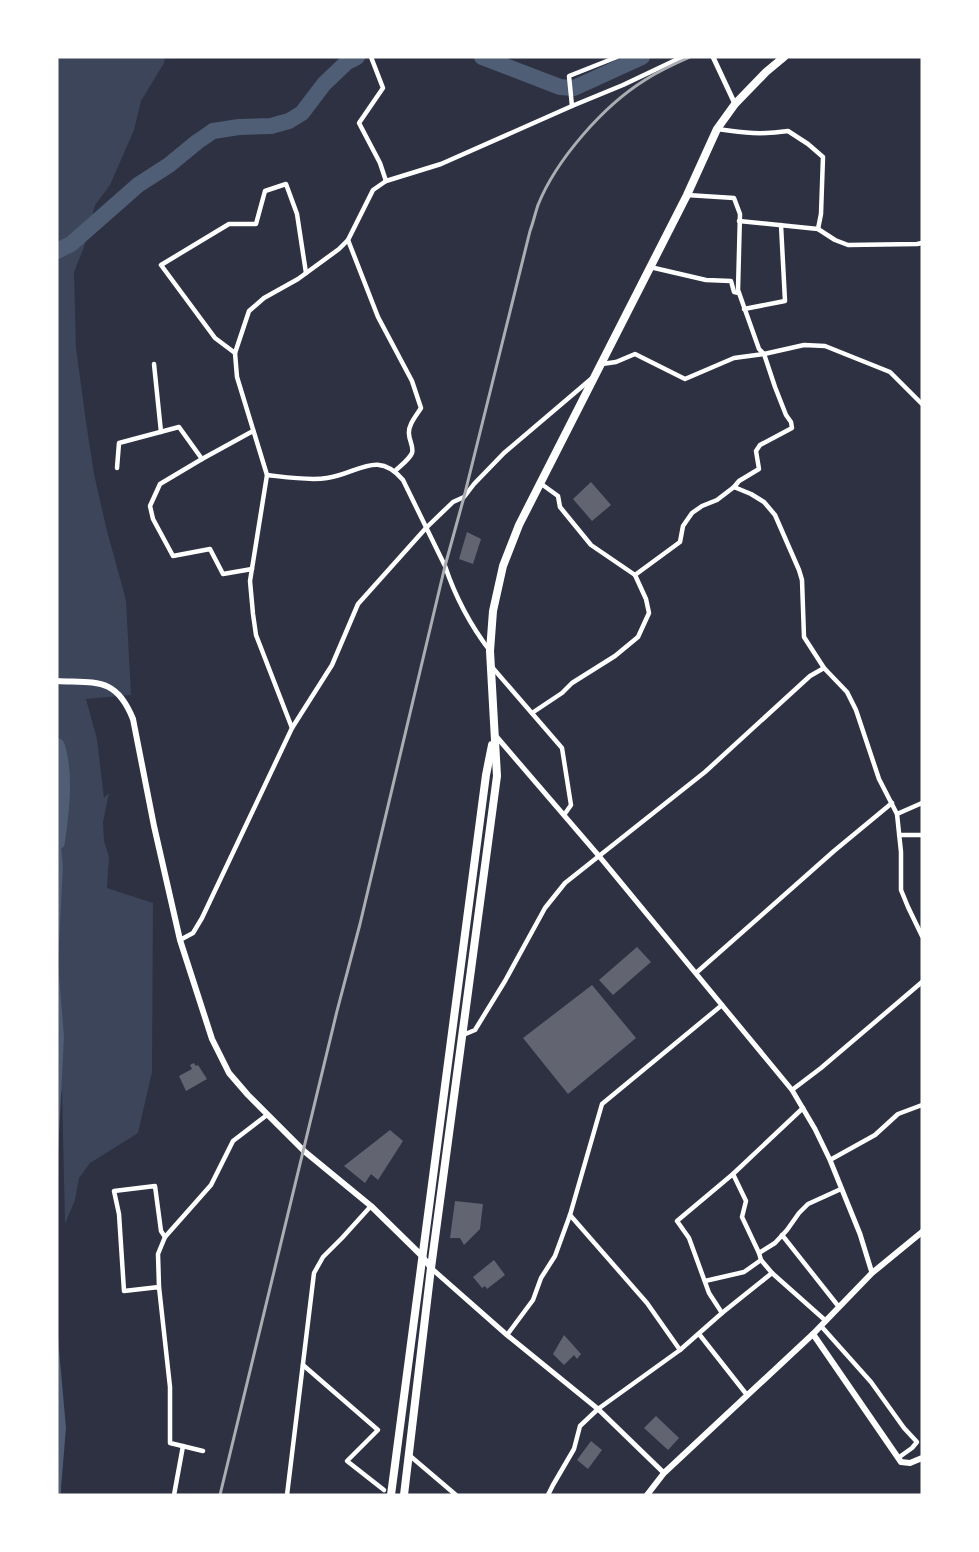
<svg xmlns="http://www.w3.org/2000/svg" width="979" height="1552" font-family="'PT Serif',serif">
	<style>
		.green { fill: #3c4559 }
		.water { fill: #4f5d75 }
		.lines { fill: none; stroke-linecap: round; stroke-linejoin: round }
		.river { stroke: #4f5d75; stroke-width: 16 }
		.building { fill: #626471 }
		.minor { stroke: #fff; stroke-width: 4.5 }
		.tertiary { stroke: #fff; stroke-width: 5 }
		.secondary { stroke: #fff; stroke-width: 6 }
		.trunk { stroke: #fff; stroke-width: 8 }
		.rail { stroke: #abadb3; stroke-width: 3 }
	</style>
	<rect width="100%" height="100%" fill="#2d3142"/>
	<polygon class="green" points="57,57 165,57 164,63 141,101 134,130 110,185 95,205 84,247 74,272 76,348 86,422 94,474 107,531 126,600 131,695 86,699 97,739 104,798 109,793 103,822 104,841 109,857 107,888 153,903 152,1072 138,1133 90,1163 79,1178 75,1200 65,1224 62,1092 57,1093"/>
	<g class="water">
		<polygon points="57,804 63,867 58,963 64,1037 57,1174"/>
		<polygon points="57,1327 66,1428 61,1488 61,1495 57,1495"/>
	</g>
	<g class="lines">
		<g class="river">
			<polyline points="482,57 560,87 574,88 642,57"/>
			<polyline points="57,251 71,244 138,185 169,165 197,142 213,131 239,127 271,126 289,121 302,113 324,84 347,62 357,57"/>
			<path d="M57 746C66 776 61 811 57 842"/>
		</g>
	</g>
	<g class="building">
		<polygon points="591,482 611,505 592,521 573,499"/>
		<polygon points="467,532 481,539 473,564 459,559"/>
		<polygon points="637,947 651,962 613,995 599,980"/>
		<polygon points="592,985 636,1038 568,1094 523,1038"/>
		<polygon points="194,1063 196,1066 198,1065 207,1079 186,1091 179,1076 192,1069 190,1065"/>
		<polygon points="390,1130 403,1141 378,1180 371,1174 365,1183 344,1166"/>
		<polygon points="455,1201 483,1204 480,1229 464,1245 460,1238 450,1238"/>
		<polygon points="494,1260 505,1275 487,1289 485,1286 482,1288 473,1277"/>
		<polygon points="564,1335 581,1354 577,1359 574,1355 564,1365 553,1354"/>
		<polygon points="656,1416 679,1438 668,1450 644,1428"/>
		<polygon points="591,1441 602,1450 588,1469 577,1460"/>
	</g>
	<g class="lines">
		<g class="minor">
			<polyline points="371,57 383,88 359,123 380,163 386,181"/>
			<polyline points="572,106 569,76 617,57"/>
			<path d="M717 129C745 133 761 135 788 131L808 144 823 157 821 214 818 229"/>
			<polyline points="687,195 734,198 740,214 738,290 759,349 764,354 775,387 786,415 791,422 792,428 760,445 756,451 759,469 739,481 734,487 751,494 764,502 775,515 799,570 802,580 804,637 824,668 847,692 856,710 879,779 897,814 901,852 901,890 908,907 922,936"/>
			<polyline points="739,221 818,229 835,240 848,245 917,244 922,243"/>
			<path d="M348 240 378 317 412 381 421 408C416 416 408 425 409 434 409 440 414 447 412 453 409 460 400 466 395 471"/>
			<polyline points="650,267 706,280 731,281 734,292 739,293"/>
			<polyline points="744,309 785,301 781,225"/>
			<polyline points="235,353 215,338 161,265 229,224 256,224 265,191 286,184 297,214 306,273"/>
			<polyline points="154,364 161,432"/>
			<polyline points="602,364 616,362 635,354 685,379 734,358 764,354 804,345 825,346 890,372 922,404"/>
			<polyline points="117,468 119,443 179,427 202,459"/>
			<path d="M267 475C285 477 309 481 327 478 358 474 377 449 403 480L445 566C455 596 471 626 490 651"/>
			<polyline points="252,569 223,574 210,549 173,556 153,519 150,506 160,484 202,459 253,431"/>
			<polyline points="635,575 680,542 683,526 692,513 702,506 717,500 734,487"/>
			<polyline points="492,667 562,748 571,805 564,815"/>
			<polyline points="532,713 562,693 572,683 615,656 638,637 649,613 646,599 635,575 591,545 560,507 558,496 540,483"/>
			<polyline points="292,728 256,635 253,614 250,581 267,475 237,377 235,353 249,311 264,298 298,279 339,249 348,240 373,190 386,181 441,164 572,106 623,85 682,57"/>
			<polyline points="897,814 922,803"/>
			<polyline points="899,835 922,835"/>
			<polyline points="180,940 193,933 202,918 292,728 332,665 358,604 426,528 453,502 464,497 474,484 504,453 591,379"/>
			<polyline points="696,973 834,851 892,803"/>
			<polyline points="463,1035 475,1030 505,981 545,908 565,883 705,772 810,676 824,668"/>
			<polyline points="792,1090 821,1068 922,982"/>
			<polyline points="830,1160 875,1135 898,1114 922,1105"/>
			<polyline points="570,1215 647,1303 680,1350"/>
			<polyline points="782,1235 839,1307"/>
			<polyline points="165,1237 161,1231 155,1186 114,1191 119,1214 124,1291 159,1287 170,1387 170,1443 203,1451"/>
			<polyline points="759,1253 742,1217 746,1201 733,1174 803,1108"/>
			<polyline points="761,1260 772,1273"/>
			<polyline points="705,1281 744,1272 761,1260 759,1253 775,1243 787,1230 799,1213 808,1204 841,1189"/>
			<polyline points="159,1287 158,1254 165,1237 211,1185 233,1141 267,1115"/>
			<polyline points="722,1313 772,1273 826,1321"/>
			<polyline points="821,1326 871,1382 904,1428 917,1442 912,1448 898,1458"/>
			<polyline points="699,1334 747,1395"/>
			<polyline points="507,1335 533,1300 541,1278 555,1256 570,1215 602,1104 722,1005"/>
			<polyline points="303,1365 378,1430 347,1461 384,1490"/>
			<polyline points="409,1455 456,1495"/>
			<polyline points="174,1495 183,1446"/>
			<polyline points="287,1495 314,1273 323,1257 342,1238 371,1206"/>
			<polyline points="548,1495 553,1485 574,1449 580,1426 598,1409 680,1350 722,1313 709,1293 689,1238 677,1221 733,1174"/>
		</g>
		<g class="tertiary">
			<polyline points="713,57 735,104"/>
			<polyline points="495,735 599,856 792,1090 815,1129 830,1160 860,1234 872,1273"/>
			<polyline points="431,1268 507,1335 598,1409 664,1473"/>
		</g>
		<g class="secondary">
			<path d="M57 681C97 683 116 677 133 719L154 826 180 940 212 1039 229 1073 248 1095 304 1151 371 1206 422 1256 431 1268"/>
			<polyline points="813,1334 901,1462 910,1463 922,1458"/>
			<polyline points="647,1495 664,1473 813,1334 872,1273 922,1232"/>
		</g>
		<g class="trunk">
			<polyline points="391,1495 486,775 492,745"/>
			<polyline points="404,1495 431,1268 497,776 490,651 493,611 503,566 519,525 687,195 717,129 735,104 766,72 784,57"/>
		</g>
		<path class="rail" d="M220 1495 337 1011 360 924 445 566 464 497 530 231C533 223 535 214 538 205 556 160 603 106 645 80 659 71 674 64 690 57"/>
	</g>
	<rect width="979" height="1552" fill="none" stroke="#ffffff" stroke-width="117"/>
</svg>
